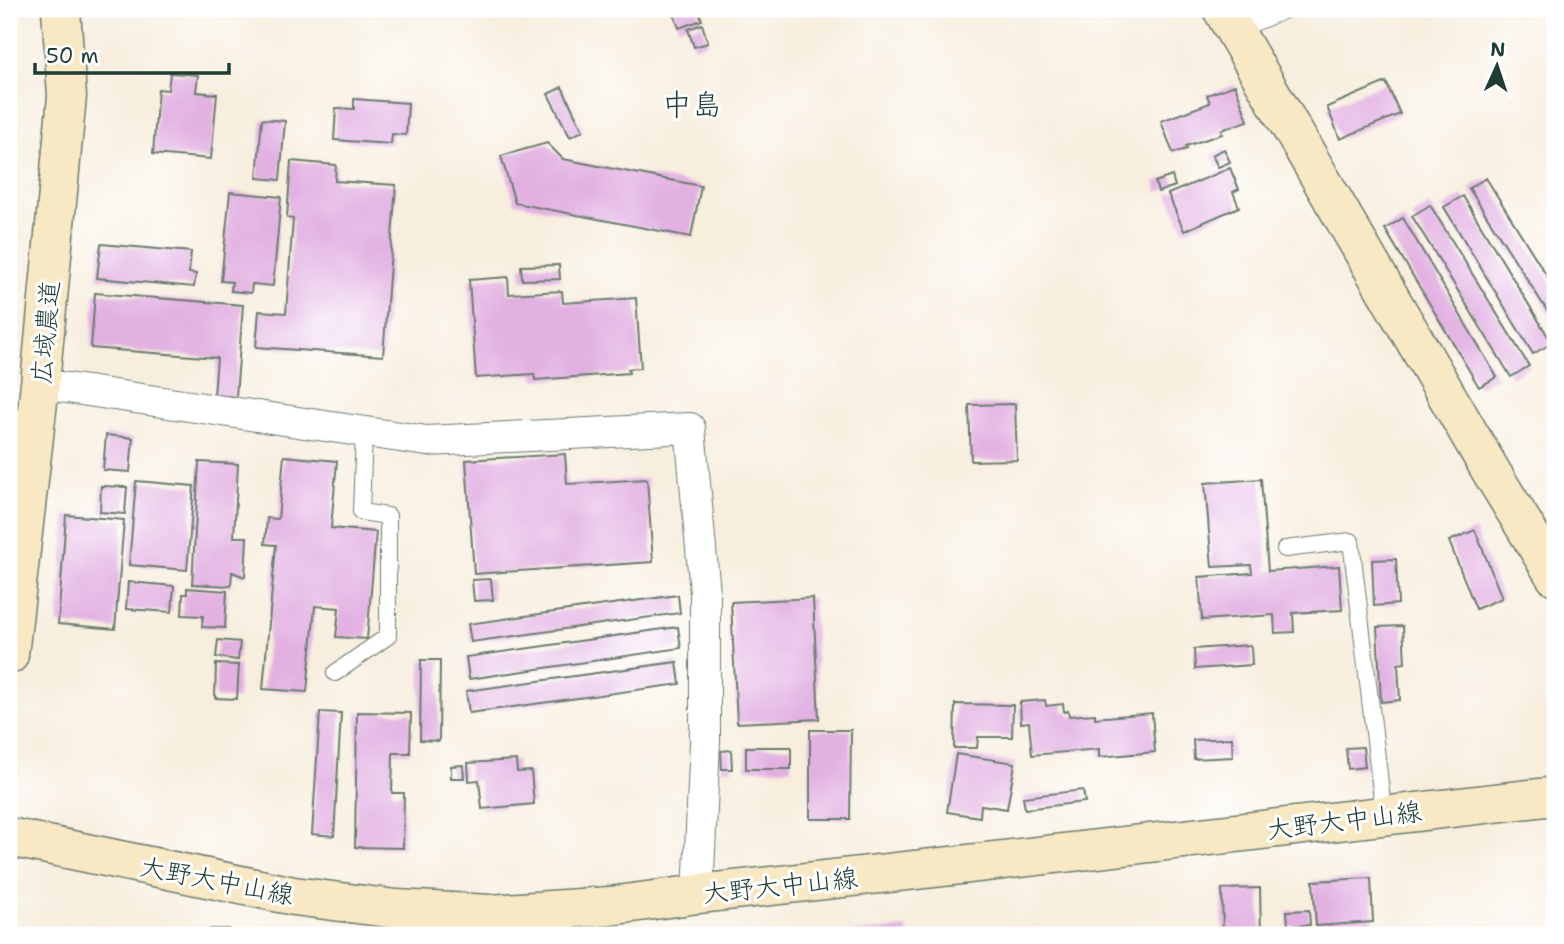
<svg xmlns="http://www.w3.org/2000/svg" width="1564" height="944" font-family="'Shantell Sans','Klee One',sans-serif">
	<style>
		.building { fill: #e2b1e2 }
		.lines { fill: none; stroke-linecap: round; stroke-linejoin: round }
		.lane-casing { stroke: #6b7b70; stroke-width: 18 }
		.street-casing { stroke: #6b7b70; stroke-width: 32 }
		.secondary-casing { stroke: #6b7b70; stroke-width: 41 }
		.lane { stroke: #fff; stroke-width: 16 }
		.street { stroke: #fff; stroke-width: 30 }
		.secondary { stroke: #f8e8c3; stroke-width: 38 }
		.labels { text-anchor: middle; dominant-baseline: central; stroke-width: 6; stroke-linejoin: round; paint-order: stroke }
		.street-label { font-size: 26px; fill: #1f3d34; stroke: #fff }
		.quarter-label { font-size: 30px; fill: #1f3d34; stroke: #fff }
	</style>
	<rect width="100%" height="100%" fill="#fff"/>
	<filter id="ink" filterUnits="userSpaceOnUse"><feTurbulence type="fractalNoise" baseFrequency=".0143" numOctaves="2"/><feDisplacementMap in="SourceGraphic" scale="14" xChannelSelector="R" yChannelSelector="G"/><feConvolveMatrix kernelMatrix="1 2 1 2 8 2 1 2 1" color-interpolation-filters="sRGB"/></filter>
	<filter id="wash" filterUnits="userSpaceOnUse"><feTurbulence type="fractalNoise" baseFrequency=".00686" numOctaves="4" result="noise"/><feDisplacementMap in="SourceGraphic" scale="28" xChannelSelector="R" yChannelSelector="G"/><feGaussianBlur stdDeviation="1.57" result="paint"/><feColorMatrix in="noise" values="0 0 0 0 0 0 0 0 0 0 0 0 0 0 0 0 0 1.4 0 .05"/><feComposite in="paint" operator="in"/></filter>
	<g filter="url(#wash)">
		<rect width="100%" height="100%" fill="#f7eede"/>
		<g id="blocks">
			<g class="building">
				<polygon points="672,9 698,9 702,20 679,28"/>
				<polygon points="702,24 708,43 694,47 688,29"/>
				<polygon points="170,73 198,75 196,92 217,94 211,159 153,154 158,89 168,90"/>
				<polygon points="1386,82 1400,114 1340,139 1327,107"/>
				<polygon points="1235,85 1248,121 1221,130 1222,134 1186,146 1187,149 1173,153 1161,121 1210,103 1207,95"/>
				<polygon points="562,87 583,131 570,137 548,94"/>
				<polygon points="354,99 408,103 406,135 392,134 391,144 334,140 336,108 354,109"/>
				<polygon points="262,119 285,121 280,180 257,178"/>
				<polygon points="547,143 563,159 701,186 691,237 515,203 501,156"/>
				<polygon points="1224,149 1230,162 1218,167 1212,155"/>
				<polygon points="291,161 336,165 335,181 396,185 383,356 256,347 259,311 286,313 293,219 287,218"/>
				<polygon points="1230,168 1239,189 1233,192 1239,207 1184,231 1168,194"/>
				<polygon points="1172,176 1175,186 1158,192 1155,182"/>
				<polygon points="1486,178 1555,289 1555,323 1469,188"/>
				<polygon points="230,192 281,197 273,286 252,284 251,293 231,291 232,282 221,281"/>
				<polygon points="1463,196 1552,343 1533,354 1444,207"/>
				<polygon points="1430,205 1529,366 1511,377 1412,216"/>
				<polygon points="1403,218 1497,377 1479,387 1385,229"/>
				<polygon points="101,244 191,252 189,273 196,274 194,287 97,278"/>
				<polygon points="559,265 560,279 522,280 521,266"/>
				<polygon points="508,277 509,294 562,291 563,303 636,298 641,368 628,369 629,373 535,380 534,374 476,378 469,280"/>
				<polygon points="95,293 243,305 236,397 214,395 217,358 91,348"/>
				<polygon points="1015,404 1017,460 971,461 969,405"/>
				<polygon points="106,435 133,438 130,472 103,470"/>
				<polygon points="565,454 567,484 647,479 653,562 474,574 466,460"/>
				<polygon points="284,456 337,461 331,528 376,532 367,639 336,637 339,608 315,606 307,692 263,689 276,545 265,544 267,518 278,519"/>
				<polygon points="199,462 238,464 234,537 247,537 245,577 232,572 231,586 192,584"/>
				<polygon points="1261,479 1268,571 1339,566 1342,610 1293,613 1294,632 1275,633 1274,615 1202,620 1199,577 1252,573 1251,565 1212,567 1205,483"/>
				<polygon points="136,481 194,486 187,570 129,565"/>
				<polygon points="101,486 127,487 125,514 100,512"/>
				<polygon points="66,515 124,520 115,629 58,624"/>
				<polygon points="1475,530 1502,598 1476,609 1449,541"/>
				<polygon points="1396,559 1398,604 1374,606 1372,560"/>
				<polygon points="491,579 493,600 474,601 472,580"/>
				<polygon points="128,582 174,586 172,612 126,609"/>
				<polygon points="187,588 227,591 225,628 202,627 203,616 182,615 183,594 187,594"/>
				<polygon points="678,595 680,613 471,642 468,624"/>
				<polygon points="813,598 819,719 737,723 731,602"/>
				<polygon points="1403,626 1405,663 1398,664 1400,700 1381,702 1377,627"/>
				<polygon points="678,627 681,648 469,679 466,657"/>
				<polygon points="218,640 240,642 238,660 216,657"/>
				<polygon points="1251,645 1252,665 1195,669 1194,649"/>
				<polygon points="421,660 440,660 439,741 420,740"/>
				<polygon points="677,662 680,684 469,713 466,691"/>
				<polygon points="216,664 239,665 237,699 215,698"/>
				<polygon points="1045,700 1046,706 1063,704 1064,712 1068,711 1069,716 1095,714 1095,718 1152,713 1155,752 1099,757 1099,749 1032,755 1029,722 1021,723 1020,702"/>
				<polygon points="955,704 1013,705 1012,737 978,737 977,748 954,748"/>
				<polygon points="320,712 341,713 334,836 312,834"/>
				<polygon points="357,712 411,713 410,753 393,753 392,793 404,793 403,848 355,847"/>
				<polygon points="810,730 851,730 850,819 810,819"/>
				<polygon points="1232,738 1233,757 1194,759 1193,740"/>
				<rect x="746" y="747" width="45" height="22"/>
				<polygon points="1363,747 1365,767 1348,769 1346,748"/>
				<polygon points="731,750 732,769 722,769 721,751"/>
				<polygon points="956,754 1015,763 1007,809 981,805 980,817 947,812"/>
				<polygon points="516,760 517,772 531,771 534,804 482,809 479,780 469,781 468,763"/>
				<polygon points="463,765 464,778 451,778 451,766"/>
				<polygon points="1083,790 1085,802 1025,809 1023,797"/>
				<polygon points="1371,878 1373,922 1316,926 1313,881"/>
				<polygon points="1260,888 1261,935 1223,935 1222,889"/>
				<polygon points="1309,910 1310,925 1288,926 1287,911"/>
				<polygon points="907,928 908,935 851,935 851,933"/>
				<polygon points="142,929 143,935 95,935 95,932"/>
				<rect x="210" y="929" width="19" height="6"/>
			</g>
		</g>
	</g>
	<g filter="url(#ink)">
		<use href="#blocks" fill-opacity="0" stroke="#6b7b70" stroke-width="2"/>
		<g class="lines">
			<defs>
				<g id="lane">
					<polyline points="1234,31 1288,9"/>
					<polyline points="1285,549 1351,541 1384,816"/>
					<polyline points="335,673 388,636 388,516 361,512 364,431"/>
				</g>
				<polyline id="street" points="40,384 427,441 690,428 705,593 705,742 698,894"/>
				<g id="secondary">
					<polyline points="1222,9 1492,473 1555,576"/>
					<polyline points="9,655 40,384 67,96 61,9"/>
					<polyline points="9,837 294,896 396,909 490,914 610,906 698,894 951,866 1555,796"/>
				</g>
			</defs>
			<use href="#lane" class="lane-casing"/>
			<use href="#street" class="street-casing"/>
			<use href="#secondary" class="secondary-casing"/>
			<use href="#lane" class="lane"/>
			<use href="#street" class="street"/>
			<use href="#secondary" class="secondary"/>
		</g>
	</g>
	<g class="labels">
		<g class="street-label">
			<text transform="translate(45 332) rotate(-85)">広域農道</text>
			<text transform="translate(1344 820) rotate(-7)">大野大中山線</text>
			<text transform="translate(217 880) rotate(11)">大野大中山線</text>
			<text transform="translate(780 885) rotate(-6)">大野大中山線</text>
		</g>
		<g class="quarter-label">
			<text x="692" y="104">中島</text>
		</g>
	</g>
	<rect width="1564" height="944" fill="none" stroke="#fff" stroke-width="35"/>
	<g transform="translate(1497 66) rotate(3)" stroke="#ffffff" stroke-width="5" paint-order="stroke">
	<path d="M0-5L12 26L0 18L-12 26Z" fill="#1f3d34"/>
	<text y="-10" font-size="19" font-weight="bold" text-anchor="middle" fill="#1f3d34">N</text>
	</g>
	<path d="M35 63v10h194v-10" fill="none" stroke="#1f3d34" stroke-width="3.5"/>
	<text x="46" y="63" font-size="21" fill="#1f3d34" stroke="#ffffff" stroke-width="5" paint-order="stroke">50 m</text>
</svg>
